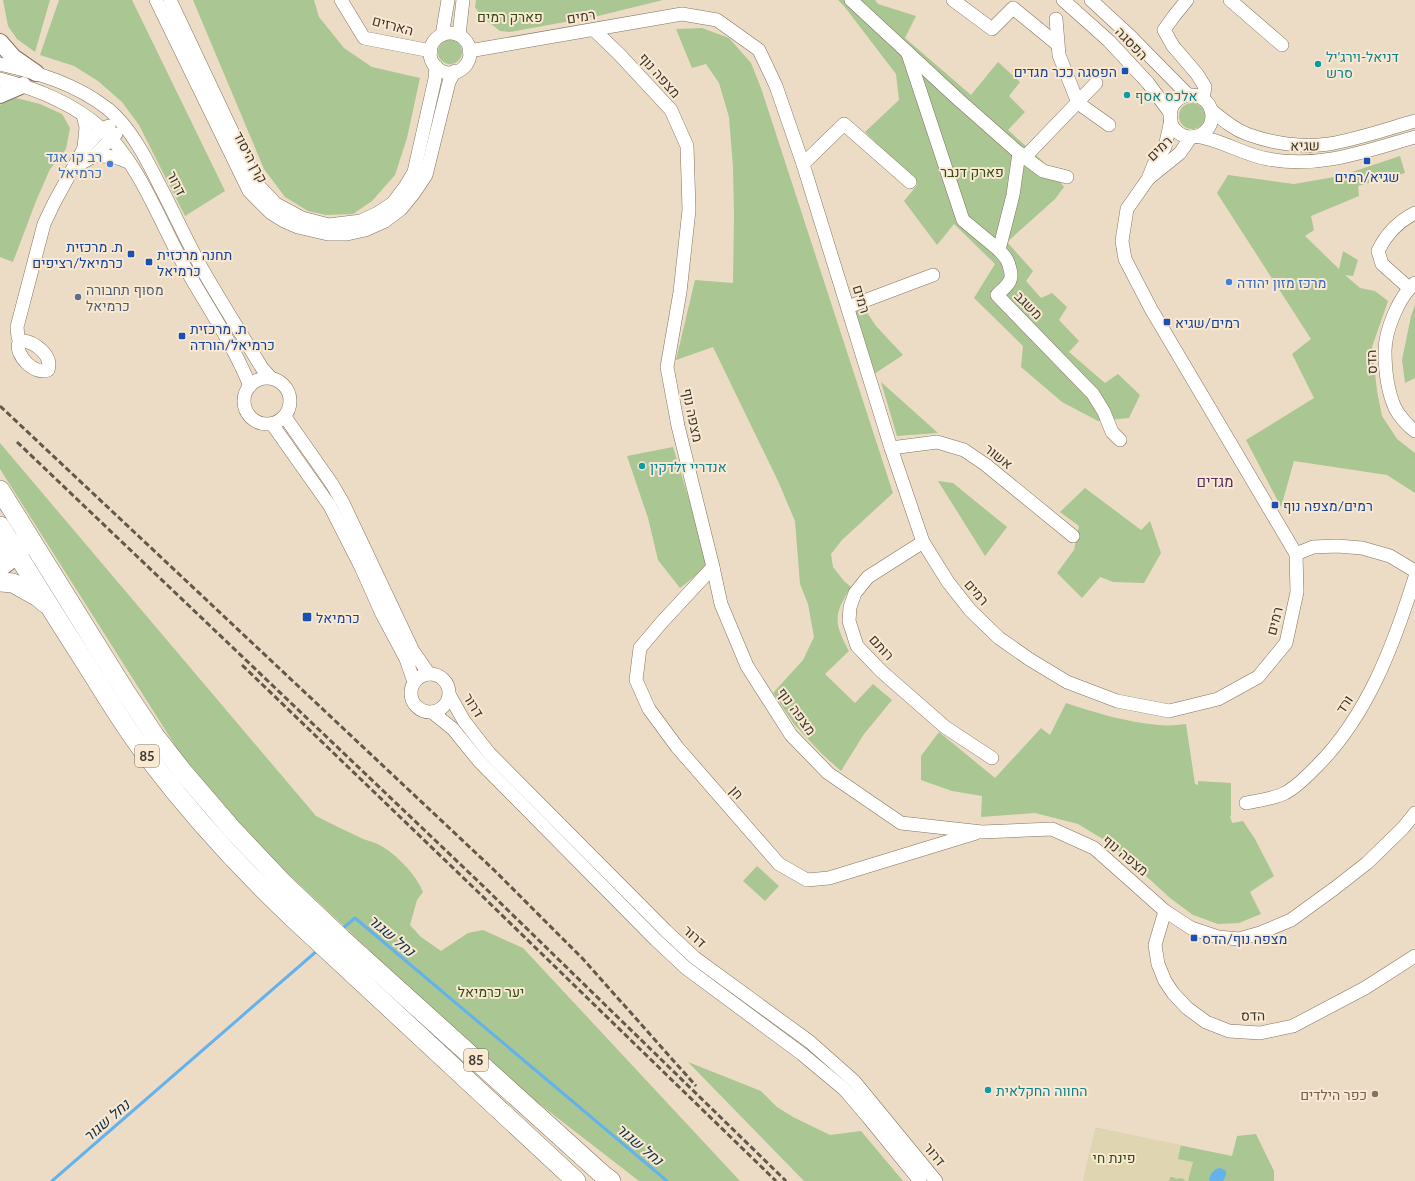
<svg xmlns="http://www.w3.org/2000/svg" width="1415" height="1181" font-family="Lato,Heebo,sans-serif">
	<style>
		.green { fill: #aac692 }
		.sand { fill: #dfd5b0 }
		.water { fill: #63b2ec }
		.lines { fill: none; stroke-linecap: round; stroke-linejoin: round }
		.stream { stroke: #63b2ec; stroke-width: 3 }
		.minor-casing { stroke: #827460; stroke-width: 14 }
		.major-casing { stroke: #827460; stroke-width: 18 }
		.highway-casing { stroke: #827460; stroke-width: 20 }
		.minor { stroke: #fff; stroke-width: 13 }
		.major { stroke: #fff; stroke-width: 16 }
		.highway { stroke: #fff; stroke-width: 19 }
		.rail { stroke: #62594d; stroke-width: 3; stroke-dasharray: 6 3; stroke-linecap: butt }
		.culture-dot { fill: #0f9aa8; stroke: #f9e9d2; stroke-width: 1.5 }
		.transit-dot { fill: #1a4fb4; stroke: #f9e9d2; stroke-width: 1.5 }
		.shop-dot { fill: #3f7fe0; stroke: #f9e9d2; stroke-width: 1.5 }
		.service-dot { fill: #5c6f8a; stroke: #f9e9d2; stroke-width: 1.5 }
		.education-dot { fill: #8d6e63; stroke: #f9e9d2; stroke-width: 1.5 }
		.labels { text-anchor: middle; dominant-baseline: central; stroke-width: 4; stroke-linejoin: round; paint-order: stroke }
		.shield { fill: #f9e9d2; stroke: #766c5f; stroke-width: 1 }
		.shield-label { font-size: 13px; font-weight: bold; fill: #3e372e }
		.park-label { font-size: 14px; fill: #324c14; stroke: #f9e9d2 }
		.street-label { font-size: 14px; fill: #3e372e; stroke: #f9e9d2 }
		.culture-label { font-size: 14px; fill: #0d838f; stroke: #f9e9d2; text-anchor: start }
		.transit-label { font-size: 14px; fill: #164399; stroke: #f9e9d2; text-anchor: start }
		.shop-label { font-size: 14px; fill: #366cbe; stroke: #f9e9d2; text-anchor: end }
		.service-label { font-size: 14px; fill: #4e5e75; stroke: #f9e9d2; text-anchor: start }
		.education-label { font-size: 14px; fill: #785e54; stroke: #f9e9d2; text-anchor: end }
		.neighbourhood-label { font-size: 15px; fill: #572f65; stroke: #f9e9d2 }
		.water-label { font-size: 15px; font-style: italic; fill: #0f3149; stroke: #f9e9d2 }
	</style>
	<rect width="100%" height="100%" fill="#ecdcc5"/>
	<g class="green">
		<polygon points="3,0 50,0 35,52 17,39 8,26"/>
		<polygon points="59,0 132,0 225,191 185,216 139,125 122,102 98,81 74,66 40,55"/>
		<polygon points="193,0 314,0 319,17 344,48 372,67 420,78 407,138 395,175 372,201 353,214 326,215 308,211 285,197 264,169"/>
		<polygon points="476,0 663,0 598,16 510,32 500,31 481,16 475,7"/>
		<polygon points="838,0 875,0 878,4 916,16 905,38 971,95 998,62 1020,82 1009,96 1025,112 1008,130 1048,166 1064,187 1055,199 1007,242 1033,271 1026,281 1041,298 1052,293 1067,307 1059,320 1079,341 1069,352 1105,383 1118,374 1140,395 1129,418 1098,421 1062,402 1021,367 1023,346 974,298 995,264 954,224 937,245 904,201 918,184 865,132 899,100 896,74 844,6"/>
		<path d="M702 28 729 38 751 63 761 88 893 493 842 540 831 554 833 567 844 581 851 587C834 614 833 622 849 651L825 674 855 703 873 684 892 700 864 734 841 771 822 754 794 724 773 693 803 660 814 637 808 604 800 584 795 521 778 481 713 347 676 360 695 280 733 283 734 216 733 167 729 117 719 83 706 64 692 68 676 29Z"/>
		<circle cx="450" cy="52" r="12"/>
		<polygon points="12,97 40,104 62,114 70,128 66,149 50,169 36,201 13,262 0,257 0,105"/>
		<circle cx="1192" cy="116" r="13"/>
		<polygon points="1400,156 1405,173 1358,186 1359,196 1311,216 1314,230 1305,236 1339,269 1343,251 1358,260 1353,276 1345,275 1360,288 1375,291 1388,301 1372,347 1377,391 1382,416 1397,439 1415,453 1415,493 1387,475 1294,461 1281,507 1246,440 1314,398 1292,354 1311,339 1217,193 1228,175 1294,184 1340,176"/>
		<polygon points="869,302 868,314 876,326 903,355 874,374 855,312"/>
		<polygon points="1415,305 1415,378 1405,383 1402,360 1411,316"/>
		<polygon points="881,382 938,433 897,436"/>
		<path d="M0 443 316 816C331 824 347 831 363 839 369 841 377 843 383 847 399 857 416 875 423 892L417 900 410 925 421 937 441 951 468 933 483 930 523 948 740 1181H639L524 1092 382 962 249 837 178 750 0 469Z"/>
		<polygon points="673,447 709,565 680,588 658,560 648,518 627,456"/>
		<polygon points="938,481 953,483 1007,527 985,556"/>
		<polygon points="1085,488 1141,530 1150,521 1161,553 1144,583 1113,582 1100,577 1082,598 1057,573 1074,550 1079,526 1060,512"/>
		<path d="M1066 703C1096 713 1126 722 1158 725 1167 726 1177 725 1186 724L1195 784 1198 785V781L1231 783V816H1230L1232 823 1243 821 1255 839 1274 876 1250 892 1261 914 1239 923 1218 924 1193 915 1170 898 1111 844 1078 824 1035 813 981 817 982 796 952 791 921 780V756L939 732 995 778 1041 728 1050 735Z"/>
		<polygon points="757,866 779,886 765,901 743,881"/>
		<polygon points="688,1062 761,1091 777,1107 793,1117 830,1135 861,1131 903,1181 804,1181"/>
		<polygon points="1096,1128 1232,1156 1237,1136 1256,1134 1274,1171 1274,1181 1083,1181"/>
	</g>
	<polygon class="sand" points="1096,1128 1181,1145 1178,1159 1193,1162 1188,1181 1185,1181 1184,1179 1180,1178 1177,1179 1173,1177 1170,1177 1169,1181 1083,1181"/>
	<path class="water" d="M1220 1168 1226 1171V1175L1223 1181H1210L1209 1179C1211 1173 1214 1169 1220 1168Z"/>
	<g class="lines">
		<g class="stream">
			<polyline points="342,929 355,918 667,1181"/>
			<polyline points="52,1181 318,950"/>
		</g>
		<defs>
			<g id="minor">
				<polyline points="156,0 249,191 271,213 284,221 298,227 328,234 347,234 365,230 385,221 401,209 414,193 426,175 449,82 455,71"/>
				<polyline points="170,0 257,184 276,204 302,218 329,225 361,221 378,213 393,203 405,187 414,172 435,79 436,66"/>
				<polyline points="341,0 364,38 431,51"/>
				<polyline points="851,0 959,100 1019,153 1043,171 1067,177"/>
				<polyline points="953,0 992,29 1013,8 1057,44"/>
				<polyline points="1063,0 1109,41 1148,83 1171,114"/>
				<polyline points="1091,0 1130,36 1188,95"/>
				<polyline points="1187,0 1174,16 1164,30 1173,46 1197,74 1205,87 1203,99"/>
				<polyline points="1230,0 1282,45"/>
				<polyline points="1056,19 1059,55 1078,103 1109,125"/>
				<polyline points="594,30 619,54 671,110 687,146 689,210 680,292 667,367 678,426 713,567 721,604 747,666 791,735 828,773 901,823 982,832 1052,829 1094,848 1165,911 1191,928 1218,937 1239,939 1260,933 1291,920 1335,888 1367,863 1403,828 1415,813"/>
				<circle cx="450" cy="53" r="20"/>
				<polyline points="442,35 448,0"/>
				<polyline points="459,35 463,0"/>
				<polyline points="469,51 682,14 717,20 759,50 776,86 803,164 891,448 923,542 948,582 970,610 999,638 1029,659 1067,682 1117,701 1169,711 1218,699 1258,677 1286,643 1297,592 1296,554 1151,309 1125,259 1122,241 1127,209 1148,179 1154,164 1165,147 1171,120"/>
				<polyline points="908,54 963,220 999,250"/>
				<path d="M0 64C39 73 76 84 108 109 131 128 147 160 160 186 174 213 187 241 201 267 221 302 242 335 262 368L271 378"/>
				<path d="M0 79C37 89 73 103 102 129 141 166 160 223 186 269 208 308 233 344 250 386"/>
				<circle cx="1191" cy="116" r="21"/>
				<path d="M1211 110C1222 119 1233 129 1247 134 1271 143 1302 148 1329 144 1358 139 1387 129 1415 121"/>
				<polyline points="83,115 86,127 84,148"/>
				<path d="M1195 136C1221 139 1243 155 1268 159 1320 169 1366 151 1415 137"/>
				<path d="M1019 153 1013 195 999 250C1005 257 1008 259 1010 269 1014 282 1006 286 997 295L1093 394 1104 412 1112 432 1120 440"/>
				<path d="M94 156C107 156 117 156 128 162"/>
				<polyline points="1025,157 1096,83"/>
				<polyline points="803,164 844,124 910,182"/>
				<polyline points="74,167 94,156 116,134"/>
				<polyline points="1149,178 1180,153 1191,137"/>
				<path d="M1415 283C1399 296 1385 331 1385 351 1385 370 1388 392 1395 408 1399 416 1408 426 1415 431"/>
				<path d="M1409 288 1382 264 1378 251C1386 234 1399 221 1415 213"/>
				<polyline points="848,307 933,275"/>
				<path d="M23 341C35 342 53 356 48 370 35 376 14 355 19 342Z"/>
				<polyline points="21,342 18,337 17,327 44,224 54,203 84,148 102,129 109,126"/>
				<circle cx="267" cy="401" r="23"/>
				<polyline points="285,417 332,484 343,503 413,651 429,674"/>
				<polyline points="272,424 330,506 361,567 382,614 406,659 414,682"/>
				<polyline points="891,448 937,442 964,450 986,465 1073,536"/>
				<polyline points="923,542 868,577 855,593 850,607 849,621 857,646 881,671 945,727 992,758"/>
				<polyline points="1296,554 1313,547 1337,546 1362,548 1390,556 1415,571"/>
				<polyline points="713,567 662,622 640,648 636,680 649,709 677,747 779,864 807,880 829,878 976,833"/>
				<circle cx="430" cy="693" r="19"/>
				<polyline points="450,696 464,721 489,753 666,931 695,958 810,1042 854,1081 936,1181"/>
				<polyline points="432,712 453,729 479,761 656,940 686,968 802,1054 844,1089 868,1117 920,1181"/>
				<path d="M1246 803C1257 801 1276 798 1285 793 1297 787 1307 776 1317 766 1368 715 1394 644 1415 577"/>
				<polyline points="1165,911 1155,945 1158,964 1165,981 1173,993 1187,1008 1206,1022 1229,1031 1260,1033 1293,1026 1365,988 1415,956"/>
			</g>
			<g id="major">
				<polyline points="0,42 13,57 36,73"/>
				<polyline points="0,95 23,85"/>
				<polyline points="0,553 11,544 23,541"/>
				<polyline points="0,569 18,555 25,546"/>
			</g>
			<g id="highway">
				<polyline points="0,490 125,691 155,736 183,772 232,829 285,885 342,939 602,1174 611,1181"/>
				<path d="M0 526C28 572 56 617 85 662 103 691 121 721 141 748 187 810 239 867 294 919L576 1181"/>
				<polyline points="0,582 13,583 38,597 45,603"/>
			</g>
		</defs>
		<use href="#minor" class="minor-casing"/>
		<use href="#major" class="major-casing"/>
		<use href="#highway" class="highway-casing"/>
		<use href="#minor" class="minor"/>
		<use href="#major" class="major"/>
		<use href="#highway" class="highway"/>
		<g class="rail">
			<polyline points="0,406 494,870 583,959 696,1086"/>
			<polyline points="17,442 481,884 786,1181"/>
			<polyline points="242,665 476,890 776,1181"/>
		</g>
	</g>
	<g class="culture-dot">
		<circle cx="1318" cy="64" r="4"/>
		<circle cx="1127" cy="95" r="4"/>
		<circle cx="642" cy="466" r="4"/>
		<circle cx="988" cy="1090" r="4"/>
	</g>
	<g class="transit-dot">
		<rect x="1121" y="67" width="8" height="8" rx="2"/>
		<rect x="1363" y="157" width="8" height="8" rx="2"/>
		<rect x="127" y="250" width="8" height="8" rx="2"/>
		<rect x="145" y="258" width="8" height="8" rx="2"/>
		<rect x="1163" y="318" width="8" height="8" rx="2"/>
		<rect x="178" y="332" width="8" height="8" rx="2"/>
		<rect x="1271" y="501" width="8" height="8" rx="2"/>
		<rect x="302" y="612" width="10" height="10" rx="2"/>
		<rect x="1190" y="934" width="8" height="8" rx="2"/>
	</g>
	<g class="shop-dot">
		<circle cx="110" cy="164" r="4"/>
		<circle cx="1229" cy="282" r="4"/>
	</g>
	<circle class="service-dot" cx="78" cy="297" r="4"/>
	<circle class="education-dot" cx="1375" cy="1094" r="4"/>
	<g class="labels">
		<g class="shield">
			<rect x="135" y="745" width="24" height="22" rx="3"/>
			<rect x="464" y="1049" width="24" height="22" rx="3"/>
		</g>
		<g class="shield-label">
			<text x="147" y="756">85</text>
			<text x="476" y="1060">85</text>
		</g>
		<g class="park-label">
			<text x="510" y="16">פארק רמים</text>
			<text x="972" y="171">פארק דנבר</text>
			<text x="491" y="991">יער כרמיאל</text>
			<text x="1114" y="1157">פינת חי</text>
		</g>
		<g class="street-label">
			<text transform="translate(581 16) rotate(-9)">רמים</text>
			<text transform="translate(393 25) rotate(15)">הארזים</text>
			<text transform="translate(1132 43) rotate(46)">הפסגה</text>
			<text transform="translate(660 75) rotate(48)">מצפה נוף</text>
			<text transform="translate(1305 145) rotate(-1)">שגיא</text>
			<text transform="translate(1159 148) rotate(-44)">רמים</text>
			<text transform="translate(251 157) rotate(62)">קרן היסוד</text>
			<text transform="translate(177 183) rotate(63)">דרור</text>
			<text transform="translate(862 299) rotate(73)">רמים</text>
			<text transform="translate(1029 305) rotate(45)">משגב</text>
			<text transform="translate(1371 362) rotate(-92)">הדס</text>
			<text transform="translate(693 415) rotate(78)">מצפה נוף</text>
			<text transform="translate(999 456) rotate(38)">אשור</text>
			<text transform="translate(977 592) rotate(49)">רמים</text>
			<text transform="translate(1274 621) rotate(-76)">רמים</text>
			<text transform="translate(882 647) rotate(48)">רותם</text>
			<text transform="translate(1344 704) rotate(-56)">ורד</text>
			<text transform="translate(474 705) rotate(58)">דרור</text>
			<text transform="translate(797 711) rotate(54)">מצפה נוף</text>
			<text transform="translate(737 792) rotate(49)">חן</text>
			<text transform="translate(1126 855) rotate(40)">מצפה נוף</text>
			<text transform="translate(695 936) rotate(42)">דרור</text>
			<text transform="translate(1253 1015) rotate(-1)">הדס</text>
			<text transform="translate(935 1154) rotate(51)">דרור</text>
		</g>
		<g class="culture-label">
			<text x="1326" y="56">דניאל-וירג'יל<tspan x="1326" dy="16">סרש</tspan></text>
			<text x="1135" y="95">אלכס אסף</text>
			<text x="650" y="466">אנדריי זלדקין</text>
			<text x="996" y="1090">החווה החקלאית</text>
		</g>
		<g class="transit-label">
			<text x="1117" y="71" text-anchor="end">הפסגה ככר מגדים</text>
			<text x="1367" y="176" text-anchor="middle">שגיא/רמים</text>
			<text x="123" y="246" text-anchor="end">ת. מרכזית<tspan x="123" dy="16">כרמיאל/רציפים</tspan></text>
			<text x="157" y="254">תחנה מרכזית<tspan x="157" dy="16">כרמיאל</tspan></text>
			<text x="1175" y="322">רמים/שגיא</text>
			<text x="190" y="328">ת. מרכזית<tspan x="190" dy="16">כרמיאל/הורדה</tspan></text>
			<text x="1283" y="505">רמים/מצפה נוף</text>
			<text x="316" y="617">כרמיאל</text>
			<text x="1202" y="938">מצפה נוף/הדס</text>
		</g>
		<g class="shop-label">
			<text x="102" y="156">רב קו אגד<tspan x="102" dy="16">כרמיאל</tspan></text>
			<text x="1237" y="282" text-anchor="start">מרכז מזון יהודה</text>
		</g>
		<g class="service-label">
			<text x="86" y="289">מסוף תחבורה<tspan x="86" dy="16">כרמיאל</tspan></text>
		</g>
		<g class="education-label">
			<text x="1367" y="1094">כפר הילדים</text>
		</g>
		<g class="neighbourhood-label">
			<text x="1215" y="481">מגדים</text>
		</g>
		<g class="water-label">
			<text transform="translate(392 935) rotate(40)">נחל שגור</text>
			<text transform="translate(106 1120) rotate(-41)">נחל שגור</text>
			<text transform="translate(640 1144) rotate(40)">נחל שגור</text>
		</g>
	</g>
</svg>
